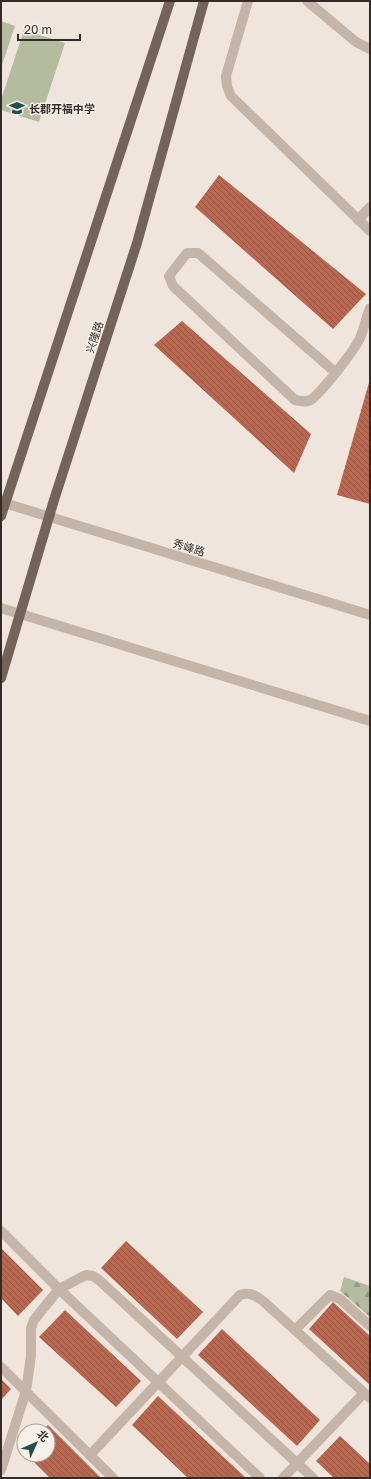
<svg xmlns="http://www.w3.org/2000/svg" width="371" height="1479" font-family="'Golos Text','Noto Sans SC',sans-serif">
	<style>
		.forest { fill: url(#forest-firs) }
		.green { fill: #b3bc9e }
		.building { fill: url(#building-back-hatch) }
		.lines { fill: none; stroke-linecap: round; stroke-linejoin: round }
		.minor { stroke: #c5b5a9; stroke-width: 10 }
		.major { stroke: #74635b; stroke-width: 10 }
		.labels { text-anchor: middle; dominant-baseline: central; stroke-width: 3; stroke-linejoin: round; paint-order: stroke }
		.poi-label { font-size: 11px; font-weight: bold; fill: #342b28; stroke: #f7f0e8; text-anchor: start }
		.street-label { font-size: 11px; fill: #342b28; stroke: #f7f0e8 }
	</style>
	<defs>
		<pattern id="forest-firs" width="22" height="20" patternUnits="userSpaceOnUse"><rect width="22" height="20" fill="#b3bc9e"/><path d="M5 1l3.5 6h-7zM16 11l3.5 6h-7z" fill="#929981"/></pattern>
		<pattern id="building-back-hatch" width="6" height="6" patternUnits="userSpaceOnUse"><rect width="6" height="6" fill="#b86751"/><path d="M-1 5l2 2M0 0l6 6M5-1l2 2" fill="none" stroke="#965543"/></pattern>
	</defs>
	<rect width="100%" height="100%" fill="#efe5dc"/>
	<polygon class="forest" points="344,1277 370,1286 370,1317 340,1291"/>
	<g class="green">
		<polygon points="1,21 15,26 1,68"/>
		<polygon points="24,30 65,43 39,122 1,110 1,100"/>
	</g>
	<g class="building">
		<polygon points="219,175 366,294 333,329 195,207"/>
		<polygon points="182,321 311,434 294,473 154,345"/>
		<polygon points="370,379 370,504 337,495"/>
		<polygon points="126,1241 203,1312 177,1339 101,1268"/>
		<polygon points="1,1248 43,1290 18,1316 1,1298"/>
		<polygon points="333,1302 370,1336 370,1385 309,1329"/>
		<polygon points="65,1310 141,1381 116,1407 39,1337"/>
		<polygon points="222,1329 320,1420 297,1446 198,1355"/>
		<polygon points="1,1379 11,1389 1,1400"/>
		<polygon points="158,1396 246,1478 188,1478 132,1425"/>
		<polygon points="48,1425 101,1478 50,1478 27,1455 48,1455 48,1431 42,1431"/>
		<polygon points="340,1436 370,1464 370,1478 334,1478 316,1461"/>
	</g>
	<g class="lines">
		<g class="minor">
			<polyline points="248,1 226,76 227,86 231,96 370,231"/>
			<polyline points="307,1 356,42 370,49"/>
			<polyline points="358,220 370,207"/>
			<path d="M335 372 198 253H187L169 276 173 286 295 400C301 401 307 403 312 399 324 389 354 351 360 338 364 329 366 318 370 308"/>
			<polyline points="1,502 370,615"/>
			<polyline points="1,608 370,721"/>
			<polyline points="1,1231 59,1289 260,1478"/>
			<polyline points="295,1330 330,1295 340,1299 370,1326"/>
			<polyline points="1,1367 113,1478"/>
			<path d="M90 1455 240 1295C250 1292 255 1295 263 1301L370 1398"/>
			<polyline points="1,1470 26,1391 31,1356 31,1328 34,1320 59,1289 86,1275 93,1276 99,1280 313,1478"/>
			<polyline points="283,1478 364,1393"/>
		</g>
		<g class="major">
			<polyline points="1,516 170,1"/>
			<polyline points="1,678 54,500 137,243 204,1"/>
		</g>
	</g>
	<defs>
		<symbol id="school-bare" viewBox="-9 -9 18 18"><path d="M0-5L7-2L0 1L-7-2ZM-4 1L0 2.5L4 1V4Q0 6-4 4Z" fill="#234e50" stroke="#f7f0e8" stroke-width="2.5" paint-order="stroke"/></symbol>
	</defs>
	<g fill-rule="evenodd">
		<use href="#school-bare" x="6" y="97" width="22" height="22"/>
	</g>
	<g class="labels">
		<g class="poi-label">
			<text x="29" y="108">长郡开福中学</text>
		</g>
		<g class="street-label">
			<text transform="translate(94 337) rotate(-72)">兴隆路</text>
			<text transform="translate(189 547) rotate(17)">秀峰路</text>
		</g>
	</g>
	<rect width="371" height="1479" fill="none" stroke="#342b28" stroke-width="4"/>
	<g transform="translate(36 1443) rotate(45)"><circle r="19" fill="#f7f0e8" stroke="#a9a19b"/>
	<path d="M0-3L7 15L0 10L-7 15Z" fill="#234e50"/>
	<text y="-6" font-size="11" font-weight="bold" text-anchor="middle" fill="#342b28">北</text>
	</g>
	<path d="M18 34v6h62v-6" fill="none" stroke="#342b28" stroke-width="2"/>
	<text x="24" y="34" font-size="12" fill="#342b28" stroke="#f7f0e8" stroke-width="3" paint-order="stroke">20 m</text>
</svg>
